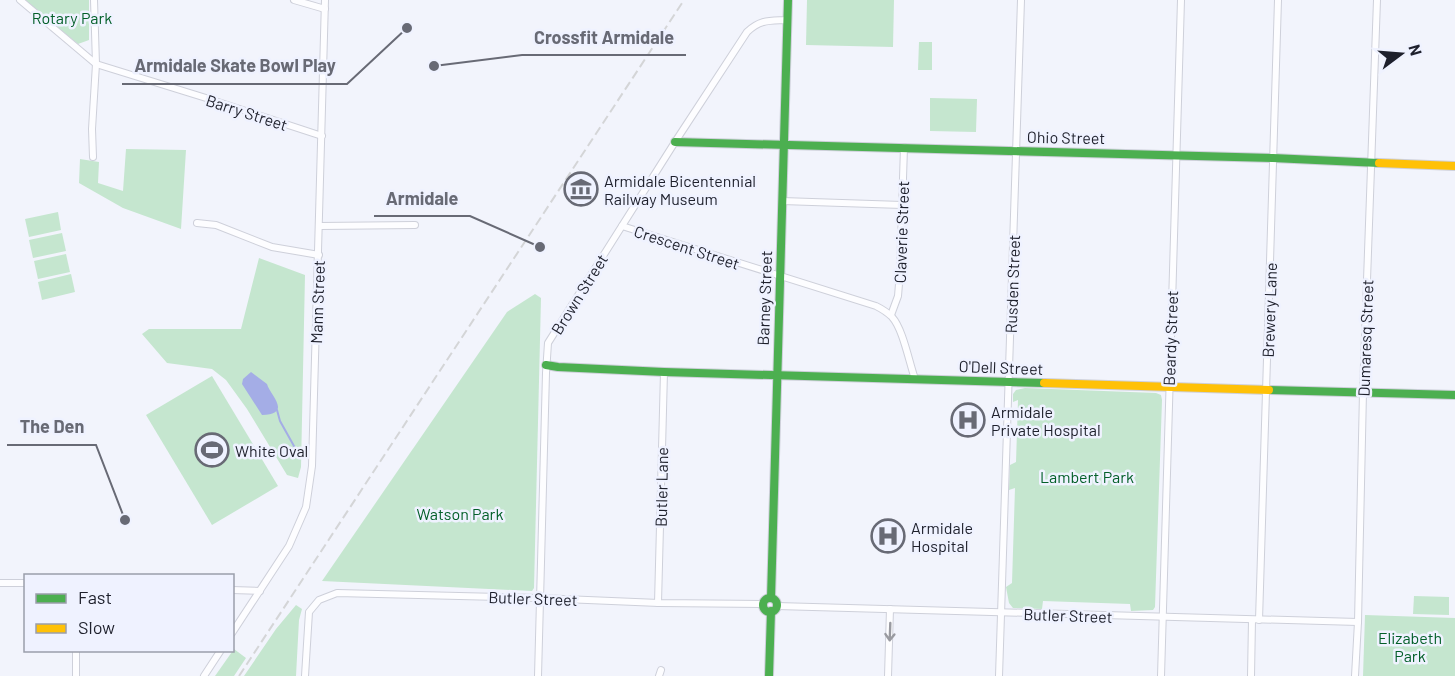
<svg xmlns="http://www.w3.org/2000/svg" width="1455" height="676" font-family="Barlow,sans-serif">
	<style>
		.green { fill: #c5e6cf }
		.water { fill: #a4ade6 }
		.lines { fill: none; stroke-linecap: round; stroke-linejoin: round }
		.stream { stroke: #a4ade6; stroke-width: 2 }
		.street-casing { stroke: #ced0da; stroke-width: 8 }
		.fast-casing { stroke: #ced0da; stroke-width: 10 }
		.slow-casing { stroke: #ced0da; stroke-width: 10 }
		.street { stroke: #fdfdff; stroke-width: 6 }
		.fast { stroke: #4caf50; stroke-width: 8 }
		.slow { stroke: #ffc107; stroke-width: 8 }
		.rail { stroke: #d4d5d7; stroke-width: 2; stroke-dasharray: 9 4.5; stroke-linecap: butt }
		.oneway { stroke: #999aa0 }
		.labels { text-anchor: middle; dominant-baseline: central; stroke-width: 5; stroke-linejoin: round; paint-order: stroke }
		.park-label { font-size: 16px; fill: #035f29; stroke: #eff2ff }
		.street-label { font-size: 16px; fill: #1e202c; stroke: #eff2ff }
		.poi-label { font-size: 16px; fill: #1e202c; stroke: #eff2ff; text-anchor: start }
		.leader { fill: none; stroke: #686a75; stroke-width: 2 }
		.callout-dot { fill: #686a75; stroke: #eff2ff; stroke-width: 2 }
		.callout-label { font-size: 18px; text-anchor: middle; font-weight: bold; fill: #686a75; stroke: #eff2ff; stroke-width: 5; stroke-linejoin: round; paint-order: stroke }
	</style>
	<rect width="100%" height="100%" fill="#f2f4fc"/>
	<g class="green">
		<polygon points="24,0 89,0 89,40 78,44"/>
		<polygon points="807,0 894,0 893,47 806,45"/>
		<polygon points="919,42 932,42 932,70 918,70"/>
		<polygon points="930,98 977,99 976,132 930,131"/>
		<polygon points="126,149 186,150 181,229 123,208 79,183 80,159 99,162 98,183 123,191"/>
		<polygon points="58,212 61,230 29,237 25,219"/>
		<polygon points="62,233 66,251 33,258 29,240"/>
		<polygon points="66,254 70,272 38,279 34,261"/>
		<polygon points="259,258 305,275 301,467 298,478 287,475 247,409 226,380 212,369 167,363 142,334 149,329 241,329"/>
		<polygon points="71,274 75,292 42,300 38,282"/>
		<polygon points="535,294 541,298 534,588 532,591 322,581 507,312"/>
		<polygon points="212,376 278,486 212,525 146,415"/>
		<polygon points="1025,388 1156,393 1161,395 1162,400 1155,607 1153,610 1131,611 1130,604 1043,601 1042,609 1013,608 1009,603 1006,587 1012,583 1015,488 1009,490 1010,465 1016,462 1018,400 1013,402 1013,394 1016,390"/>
		<polygon points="1414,596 1449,597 1449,615 1413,614"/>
		<polygon points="296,605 302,609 299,620 296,676 244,676 276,629"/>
		<polygon points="1365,615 1455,618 1455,676 1363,676"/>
		<polygon points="234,649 246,658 234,676 215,676"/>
	</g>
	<path class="water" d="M251 372 267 384C270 395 293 414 262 415L242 384 243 379Z"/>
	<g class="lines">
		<polyline class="stream" points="277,410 280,421 299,455"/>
		<defs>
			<g id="street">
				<polyline points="20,0 96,64 206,98 322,136"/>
				<polyline points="294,0 325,9"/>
				<polyline points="93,157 92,129 96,64 94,0"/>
				<polyline points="782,201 902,205"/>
				<polyline points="197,223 216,225 272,247 319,255"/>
				<polyline points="320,226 415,225"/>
				<path d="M622 226 876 306C882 309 887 312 892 317 903 329 909 362 915 379"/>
				<polyline points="891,315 898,296 900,272 904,147"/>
				<polyline points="0,583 26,583"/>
				<polyline points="232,590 260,591"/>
				<polyline points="658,603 664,372"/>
				<polyline points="777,606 1358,622"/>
				<polyline points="1259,620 1278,0"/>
				<polyline points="232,633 289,546 306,507 312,466 325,0"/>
				<polyline points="76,676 76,650"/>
				<polyline points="204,676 221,650"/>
				<polyline points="305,676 309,612 319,600 337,593 540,598 659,603 763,604"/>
				<path d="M538 676 546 373 548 343 675 142 747 32C761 19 770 21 787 20"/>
				<polyline points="659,676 661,670"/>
				<polyline points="888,676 890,609"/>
				<polyline points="999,676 1021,0"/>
				<polyline points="1161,676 1181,0"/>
				<polyline points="1251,676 1252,620"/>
				<polyline points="1355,676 1358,622 1363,392 1377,0"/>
			</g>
			<g id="fast">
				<polyline points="675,142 1273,158 1379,163"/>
				<polyline points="546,365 558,367 664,372 1044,383"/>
				<polyline points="1269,390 1455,395"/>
				<polyline points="771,598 788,0"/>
				<circle cx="770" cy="605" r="7"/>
				<polyline points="769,676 771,611"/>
			</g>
			<g id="slow">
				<polyline points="1379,163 1455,166"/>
				<polyline points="1044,383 1269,390"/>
			</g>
		</defs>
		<use href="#street" class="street-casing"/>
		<use href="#fast" class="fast-casing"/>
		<use href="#slow" class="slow-casing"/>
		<use href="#street" class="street"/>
		<use href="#fast" class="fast"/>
		<use href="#slow" class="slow"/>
		<polyline class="rail" points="239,676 684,0"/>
	</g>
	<defs><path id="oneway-shaft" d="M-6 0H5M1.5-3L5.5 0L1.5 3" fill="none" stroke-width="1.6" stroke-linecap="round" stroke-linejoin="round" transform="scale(1.5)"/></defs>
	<use class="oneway" href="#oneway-shaft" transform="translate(890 632) rotate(92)"/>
	<defs>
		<symbol id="museum-ring" viewBox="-11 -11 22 22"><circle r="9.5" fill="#eff2ff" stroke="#686a75" stroke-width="1.5"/><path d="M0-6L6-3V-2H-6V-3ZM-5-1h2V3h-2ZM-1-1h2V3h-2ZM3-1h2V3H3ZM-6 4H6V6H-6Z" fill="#686a75"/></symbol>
		<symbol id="hospital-ring" viewBox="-11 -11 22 22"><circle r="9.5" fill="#eff2ff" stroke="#686a75" stroke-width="1.5"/><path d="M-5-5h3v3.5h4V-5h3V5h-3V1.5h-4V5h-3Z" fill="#686a75"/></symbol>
		<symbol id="stadium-ring" viewBox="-11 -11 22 22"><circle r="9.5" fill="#eff2ff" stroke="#686a75" stroke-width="1.5"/><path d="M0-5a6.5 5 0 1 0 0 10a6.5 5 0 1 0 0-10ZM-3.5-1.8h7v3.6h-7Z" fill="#686a75"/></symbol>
	</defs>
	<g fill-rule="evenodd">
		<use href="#museum-ring" x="562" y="170" width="38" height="38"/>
		<use href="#hospital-ring" x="949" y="401" width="38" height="38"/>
		<use href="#stadium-ring" x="193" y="431" width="38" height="38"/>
		<use href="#hospital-ring" x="869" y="517" width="38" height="38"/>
	</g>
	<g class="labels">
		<g class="park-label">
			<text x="72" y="17">Rotary Park</text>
			<text x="1087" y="476">Lambert Park</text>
			<text x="460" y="513">Watson Park</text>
			<text x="1410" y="637">Elizabeth<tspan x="1410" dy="18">Park</tspan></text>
		</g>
		<g class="street-label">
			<text transform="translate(247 112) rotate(18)">Barry Street</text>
			<text transform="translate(1066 137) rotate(1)">Ohio Street</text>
			<text transform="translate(901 232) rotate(-88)">Claverie Street</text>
			<text transform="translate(687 247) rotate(18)">Crescent Street</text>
			<text transform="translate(1012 284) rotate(-88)">Rusden Street</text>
			<text transform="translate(579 294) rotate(-58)">Brown Street</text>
			<text transform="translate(764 298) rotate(-88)">Barney Street</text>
			<text transform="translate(317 302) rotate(-88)">Mann Street</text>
			<text transform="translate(1269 310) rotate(-88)">Brewery Lane</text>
			<text transform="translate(1170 338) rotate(-88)">Beardy Street</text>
			<text transform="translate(1365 338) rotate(-88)">Dumaresq Street</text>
			<text transform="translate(1001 367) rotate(2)">O'Dell Street</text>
			<text transform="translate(661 487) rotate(-89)">Butler Lane</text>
			<text transform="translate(533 598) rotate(2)">Butler Street</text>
			<text transform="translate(1068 615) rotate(2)">Butler Street</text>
		</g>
		<g class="poi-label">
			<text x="604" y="180">Armidale Bicentennial<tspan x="604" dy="18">Railway Museum</tspan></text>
			<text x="991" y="411">Armidale<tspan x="991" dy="18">Private Hospital</tspan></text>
			<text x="235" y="450">White Oval</text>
			<text x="911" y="527">Armidale<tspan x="911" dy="18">Hospital</tspan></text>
		</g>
	</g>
	<path class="leader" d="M434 66L522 55H686M407 28L347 84H122M540 247L470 216H374M125 520L96 445H7"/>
	<g class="callout-dot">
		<circle cx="434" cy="66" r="6"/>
		<circle cx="407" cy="28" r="6"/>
		<circle cx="540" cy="247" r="6"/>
		<circle cx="125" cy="520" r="6"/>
	</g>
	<g class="callout-label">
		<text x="604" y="44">Crossfit Armidale</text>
		<text x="235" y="72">Armidale Skate Bowl Play</text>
		<text x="422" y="205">Armidale</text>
		<text x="52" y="433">The Den</text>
	</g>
	<rect x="24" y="574" width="210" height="78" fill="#eff2ff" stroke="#9b9eab" stroke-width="1.5"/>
	<rect x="36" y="594" width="30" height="9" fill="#4caf50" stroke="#9b9eab" stroke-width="1.5"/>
	<text x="78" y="604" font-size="18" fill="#1e202c">Fast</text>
	<rect x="36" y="624" width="30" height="9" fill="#ffc107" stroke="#9b9eab" stroke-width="1.5"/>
	<text x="78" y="634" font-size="18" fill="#1e202c">Slow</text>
	<g transform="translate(1401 54) rotate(74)" stroke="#eff2ff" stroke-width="4.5" paint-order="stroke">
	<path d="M0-4.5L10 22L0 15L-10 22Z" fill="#1e202c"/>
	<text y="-9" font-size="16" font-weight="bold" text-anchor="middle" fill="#1e202c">N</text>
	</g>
</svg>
